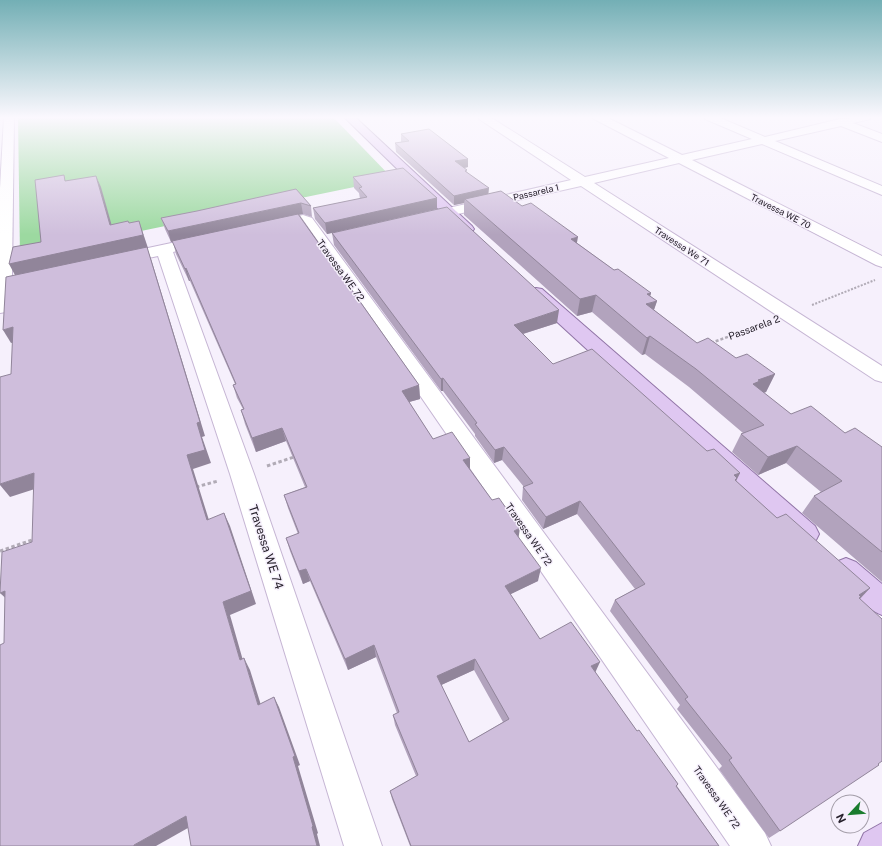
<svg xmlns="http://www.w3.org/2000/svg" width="882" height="846" font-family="'Public Sans',sans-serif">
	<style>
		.green { fill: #9cd9a0 }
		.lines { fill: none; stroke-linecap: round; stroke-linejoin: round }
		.minor-casing { stroke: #c6b6d4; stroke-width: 2 }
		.major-casing { stroke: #9074a6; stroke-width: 2 }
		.path-far2 { stroke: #b1abb6; stroke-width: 2; stroke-dasharray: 2 1.5; stroke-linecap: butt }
		.path-far1 { stroke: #b1abb6; stroke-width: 2.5; stroke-dasharray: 3 2; stroke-linecap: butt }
		.path { stroke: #b1abb6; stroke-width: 3; stroke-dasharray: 3.5 2.5; stroke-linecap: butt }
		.minor { fill: #fff; fill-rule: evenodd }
		.major { fill: #dfc7f1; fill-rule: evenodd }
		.wall { fill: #b2a3bd; fill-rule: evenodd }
		.shaded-wall { fill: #91859a }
		.building { fill: #cfbedc; stroke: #91859a; fill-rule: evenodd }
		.labels { text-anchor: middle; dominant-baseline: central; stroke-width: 3; stroke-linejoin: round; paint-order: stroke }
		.far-street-label { font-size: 9px; fill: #26202b; stroke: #f6f0fc }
		.street-label { font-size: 10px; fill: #26202b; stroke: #f6f0fc }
		.near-street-label { font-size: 12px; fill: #26202b; stroke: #f6f0fc }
	</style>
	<rect width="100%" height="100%" fill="#f6f0fc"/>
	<polygon class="green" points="18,117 333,117 393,179 20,256"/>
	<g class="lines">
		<defs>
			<g id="minor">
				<polygon points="4,117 14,117 12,275 9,308 6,312 0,313 0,188"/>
				<polygon points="478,117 490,117 585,177 669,158 594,119 593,117 606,117 682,155 752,139 705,119 704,117 718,117 765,137 840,119 871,117 870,119 853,123 882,134 882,142 841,126 775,141 882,186 882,195 762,144 692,160 882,256 882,267 876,265 679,163 594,183 882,366 882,382 875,380 581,186 427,221 422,220 420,217 422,214 571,180 479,119"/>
				<polygon points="303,215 312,218 765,833 771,846 730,846 302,224 273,230 268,229 266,226 268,223"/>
				<polygon points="204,236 209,238 212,241 209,244 173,252 254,474 382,846 344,846 230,474 158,256 120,264 114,262 112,259 114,256 120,254"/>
			</g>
			<g id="major">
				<polygon points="344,117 355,117 472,226 474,229 472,232 467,233 462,232"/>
				<polygon points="536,288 542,289 815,526 819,534 815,542 806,545 797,542 530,297 527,293 530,289"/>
				<path d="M846 558 856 562 882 584V615C866 609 840 586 832 570L836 562Z"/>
				<polygon points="882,823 882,846 858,846 864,833"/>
			</g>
		</defs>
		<use href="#minor" class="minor-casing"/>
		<use href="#major" class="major-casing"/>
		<polyline class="path-far2" points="812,305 875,280"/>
		<polyline class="path-far1" points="711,343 763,324"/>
		<g class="path">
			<polyline points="267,466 294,457"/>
			<polyline points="196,487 218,481"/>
			<polyline points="0,551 35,539"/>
		</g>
		<use href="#minor" class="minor"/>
		<use href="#major" class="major"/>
	</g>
	<g class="wall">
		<polygon points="401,134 468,159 468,167 464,168 467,172 488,194 522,206 577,243 614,270 651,293 650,296 657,301 654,310 697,343 736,358 775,374 766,392 763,393 791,414 845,433 882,447 882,582 802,513 814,496 821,492 786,463 758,475 732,452 741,434 743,433 689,387 645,354 642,355 592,312 577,316 464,215 464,203 454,205 396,152 395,143 401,142"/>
		<polygon points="353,177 437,198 437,209 327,234 315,219 313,208 360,199 359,193 354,188"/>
		<path d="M296 189 311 206 312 217 303 214H299L419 385 420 399 409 402 433 439 470 470 518 537 538 581 510 594 540 639 595 672 637 731 678 784 677 786 719 846H410L392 799 390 791 416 776 395 725 393 715 397 713 376 657 348 670 310 581 303 584 290 551 286 538 298 534 288 508 284 495 305 487 286 441 256 452 245 424 241 410 243 409 237 398 233 385 235 384 190 281H189L176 254 173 242H171L165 229 161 218 197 211ZM474 670 503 722 469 742 441 685Z"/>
		<polygon points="332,233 557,323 523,334 553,364 707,451 740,473 736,481 777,518 870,588 860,599 780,831 769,838 719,769 722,766 677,709 680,705 610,611 615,600 635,589 577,514 543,529 522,500 523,487 524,487 502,460 494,463 475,436 475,434 443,391 441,391 334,245"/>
	</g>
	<g class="shaded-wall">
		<polygon points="468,159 468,167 455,170 455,161"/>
		<polygon points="96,176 101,187 115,237 110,225"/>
		<polygon points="489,188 488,198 465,199 464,203 454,205 454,196"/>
		<polygon points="437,198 437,209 327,234 325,223"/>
		<polygon points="301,203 303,214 171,242 168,231"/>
		<polygon points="139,221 148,248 147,248 151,259 205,436 202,437 211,463 193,469 213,533 16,277 9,264"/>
		<polygon points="578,237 575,253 571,239"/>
		<polygon points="186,268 190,281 189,281 185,269"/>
		<polygon points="651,293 648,304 657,301 651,318 641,321 647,294"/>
		<polygon points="596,295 592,312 577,316 580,299"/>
		<polygon points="559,310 557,323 513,337 514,325"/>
		<polygon points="13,327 21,341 11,343 3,330"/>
		<polygon points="650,336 645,354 642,355 647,338"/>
		<polygon points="775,374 766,392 752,397 753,384 758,380"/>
		<polygon points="443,378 443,391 441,391 441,379"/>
		<polygon points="419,385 420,399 402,404 402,391"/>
		<polygon points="282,428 286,441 256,452 252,438"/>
		<polygon points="797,446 786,463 758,475 768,457"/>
		<polygon points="504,447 502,460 494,463 495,450"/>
		<polygon points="470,458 470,471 463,460"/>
		<polygon points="34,473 44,486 10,497 0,485 0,484"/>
		<polygon points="740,473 731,491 734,475"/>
		<polygon points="580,501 577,514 543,529 546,517"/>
		<polygon points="224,513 230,526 256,604 230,615 246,671 240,660 223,602"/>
		<polygon points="520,528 518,541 514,531"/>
		<polygon points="541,568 538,581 503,598 505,586"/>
		<polygon points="306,569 310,581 303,584 299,571"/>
		<polygon points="870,588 850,609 859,595"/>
		<polygon points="5,591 13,605 0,593"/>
		<polygon points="374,645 376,657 348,670 345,659"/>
		<polygon points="244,658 250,670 264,715 258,705"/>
		<polygon points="475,659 474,670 437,687 437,676"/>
		<polygon points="600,662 595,673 591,666"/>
		<polygon points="274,697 279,707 300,765 298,766 318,833 317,834 320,846 317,846"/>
		<polygon points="186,816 195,824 156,846 134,846 134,845"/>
	</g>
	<g class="building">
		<polygon points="429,129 468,159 455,161 467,170 465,171 489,188 454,196 395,143 409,141 401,134"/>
		<polygon points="403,168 437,198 325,223 313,208 367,197 359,188 362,187 353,177"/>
		<polygon points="64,175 65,181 96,176 110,225 128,221 129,223 139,221 143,235 9,264 13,247 41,242 35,180"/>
		<polygon points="296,189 311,206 301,203 168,231 161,218 197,211"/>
		<polygon points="501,191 522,206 531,203 578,237 571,239 614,270 618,269 651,293 647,294 657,301 646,304 697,343 708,338 736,358 747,354 775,374 758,380 760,381 753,384 791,414 811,406 845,433 855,428 882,447 882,552 814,496 842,481 797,446 768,457 741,434 764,425 696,369 650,336 647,338 596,295 580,299 465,199"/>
		<polygon points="447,207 559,310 514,325 553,364 592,349 707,451 714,449 740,473 734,475 737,478 735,480 777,518 786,514 870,588 859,595 861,597 859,598 882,619 882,761 878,764 879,765 780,831 729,760 732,758 685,699 688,697 615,600 645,584 580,501 546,517 523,487 533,483 504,447 495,450 475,424 477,423 443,378 441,379 332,233"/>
		<path d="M298 214 419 385 402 391 433 439 452 432 470 458 463 460 492 500 499 498 520 528 514 531 541 568 505 586 540 639 571 622 600 662 591 666 637 731 639 730 678 784 676 786 719 846H411L390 791 418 775 393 715 399 712 374 645 345 659 306 569 299 571 286 538 299 533 284 495 307 487 282 428 252 438 241 410 244 409 233 385 236 384 186 268 185 269 172 241ZM475 659 509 719 469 742 437 676Z"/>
		<polygon points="147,247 200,422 197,423 205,450 187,455 207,520 224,513 251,591 223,602 240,660 244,658 258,705 274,697 295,756 293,757 313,826 312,827 317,846 191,846 186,816 134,845 134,846 0,846 0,645 4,643 5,591 0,593 2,552 32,542 34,473 0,484 0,377 11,374 13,327 3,330 6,277"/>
	</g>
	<linearGradient id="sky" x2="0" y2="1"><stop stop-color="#73afb5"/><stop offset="0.5" stop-color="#fbf8fe"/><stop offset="1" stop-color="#fbf8fe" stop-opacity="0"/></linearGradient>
	<rect width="882" height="235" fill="url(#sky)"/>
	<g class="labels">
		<g class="far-street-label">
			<text transform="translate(536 192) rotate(-13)">Passarela 1</text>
			<text transform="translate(781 211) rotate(27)">Travessa WE 70</text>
			<text transform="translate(682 246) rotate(33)">Travessa We 71</text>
		</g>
		<g class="street-label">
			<text transform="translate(341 270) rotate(54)">Travessa WE 72</text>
			<text transform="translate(754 327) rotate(-20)">Passarela 2</text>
			<text transform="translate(529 534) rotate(55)">Travessa WE 72</text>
			<text transform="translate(717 797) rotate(55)">Travessa WE 72</text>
		</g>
		<g class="near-street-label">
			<text transform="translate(266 547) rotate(72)">Travessa WE 74</text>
		</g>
	</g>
	<g transform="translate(850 814) rotate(244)"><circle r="19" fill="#f6f0fc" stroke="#a39da8"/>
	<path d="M0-3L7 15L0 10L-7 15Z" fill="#1a7c2e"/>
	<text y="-6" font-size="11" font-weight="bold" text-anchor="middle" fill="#26202b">N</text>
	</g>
</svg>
